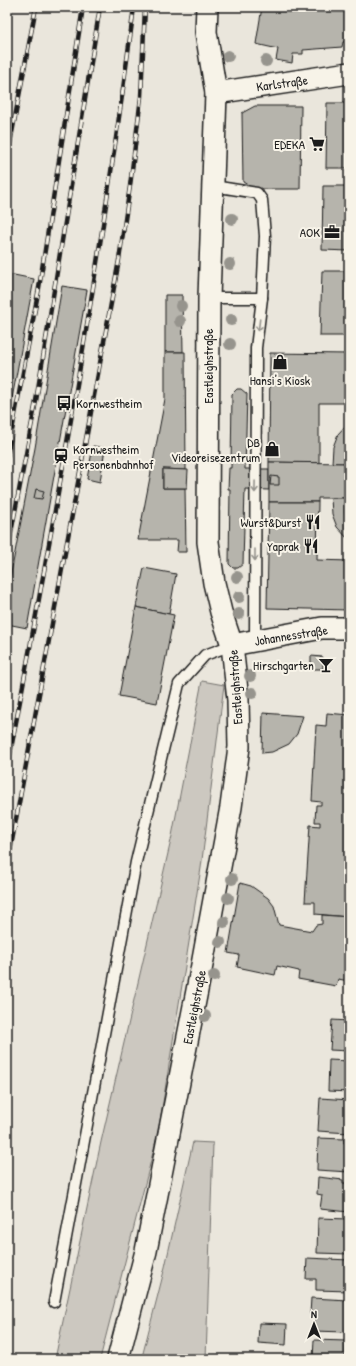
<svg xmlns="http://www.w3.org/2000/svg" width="356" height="1366" font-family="'Patrick Hand',sans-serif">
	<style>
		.grass { fill: #ccc8c0; stroke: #74726e }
		.building { fill: #b6b4ac; stroke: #1c1c1c }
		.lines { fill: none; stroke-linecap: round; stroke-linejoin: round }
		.lane-casing { stroke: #1c1c1c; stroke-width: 13 }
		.street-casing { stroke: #1c1c1c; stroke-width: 24 }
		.lane { stroke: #f7f3e8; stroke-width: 10 }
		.street { stroke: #f7f3e8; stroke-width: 21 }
		.rail-casing { stroke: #1c1c1c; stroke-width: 4.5 }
		.rail { stroke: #f7f3e8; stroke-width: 3; stroke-dasharray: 9; stroke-linecap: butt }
		.tree { fill: #96948d }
		.oneway { stroke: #94928c }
		.labels { text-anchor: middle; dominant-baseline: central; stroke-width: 4; stroke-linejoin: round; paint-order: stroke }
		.street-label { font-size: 13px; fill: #1c1c1c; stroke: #f7f3e8 }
		.poi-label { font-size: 13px; fill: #1c1c1c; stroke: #f7f3e8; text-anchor: end }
	</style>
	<rect width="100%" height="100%" fill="#eae6dc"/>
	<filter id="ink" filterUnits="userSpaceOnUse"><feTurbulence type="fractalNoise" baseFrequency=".025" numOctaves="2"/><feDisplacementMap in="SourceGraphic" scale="8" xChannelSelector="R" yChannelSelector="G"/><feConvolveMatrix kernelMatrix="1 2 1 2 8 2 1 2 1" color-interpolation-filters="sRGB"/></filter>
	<g filter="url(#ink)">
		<g class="grass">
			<polygon points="202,681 224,685 201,868 158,1133 100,1359 55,1359 101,1142 172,836"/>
			<polygon points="193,1142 213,1143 206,1359 147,1359 142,1357 165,1267"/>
		</g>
		<g class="building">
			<polygon points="262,7 294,7 294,8 349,7 349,41 343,42 342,47 303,50 303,54 293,54 292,63 276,60 278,49 256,44"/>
			<polygon points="327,103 349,103 349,168 326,168"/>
			<polygon points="255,106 301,106 300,189 254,189 243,182 242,113"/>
			<polygon points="323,186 349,186 349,251 322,250"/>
			<polygon points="322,271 349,271 349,336 320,336"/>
			<polygon points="9,274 34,279 7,426 7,286"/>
			<polygon points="62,286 87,290 27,628 7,624 7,594 35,448"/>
			<polygon points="165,295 182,295 183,352 165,352"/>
			<polygon points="165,352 185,352 186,470 163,469 163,488 185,488 186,552 177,552 178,540 138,540 165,399"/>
			<polygon points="270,353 349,354 349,403 319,403 319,463 269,462"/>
			<polygon points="237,389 241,389 247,394 245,469 269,469 269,490 245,489 243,564 238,568 233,568 229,564 230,489 228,489 229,468 231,468 232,394"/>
			<polygon points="349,422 349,442 346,449 345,463 332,463 333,447 338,434"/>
			<polygon points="93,446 105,448 100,482 87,479"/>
			<polygon points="269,462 347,463 346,498 318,498 318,502 269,502"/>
			<polygon points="163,469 188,470 187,488 163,488"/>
			<polygon points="271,476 279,477 279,485 270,485"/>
			<polygon points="36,489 44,491 42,499 34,498"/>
			<polygon points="331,498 345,498 345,513 349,522 349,540 337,527 332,514"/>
			<polygon points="269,502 318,502 317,560 349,561 349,610 267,608"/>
			<polygon points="144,568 176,574 169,614 136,607"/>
			<polygon points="136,607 174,615 157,703 119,696"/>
			<polygon points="311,656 323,657 323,669 311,669"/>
			<polygon points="263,713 303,716 297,734 289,744 272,752 262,753"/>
			<polygon points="327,713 349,715 349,917 315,914 315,902 305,902 310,825 320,826 320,822 315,822 316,805 321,805 321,802 312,801 316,725 326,726"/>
			<polygon points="240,883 251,886 268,898 274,906 279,925 312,931 316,925 322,924 322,915 349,917 349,981 338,979 336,986 298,979 299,971 277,966 275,975 237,967 239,955 228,953"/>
			<polygon points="332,1020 349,1021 349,1051 330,1050"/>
			<polygon points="329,1060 349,1061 349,1092 328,1091"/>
			<polygon points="320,1098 349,1100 349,1133 318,1131"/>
			<polygon points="318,1138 344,1139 344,1143 349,1144 349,1172 317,1170"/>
			<polygon points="318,1177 343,1180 343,1183 349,1183 349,1212 320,1209 322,1195 317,1194"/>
			<polygon points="318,1218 349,1219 349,1254 317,1253"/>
			<polygon points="307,1258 349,1260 349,1291 316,1290 316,1279 306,1279"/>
			<polygon points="311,1298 348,1300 346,1332 313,1331 314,1314 310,1314"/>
			<polygon points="259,1323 287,1324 286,1345 258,1343"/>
			<polygon points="314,1340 346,1341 345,1359 313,1359"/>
		</g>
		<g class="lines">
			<defs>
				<g id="lane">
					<polyline points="213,186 257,193 262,200 265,236 262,298"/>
					<polyline points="209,298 262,298 256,348 255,639"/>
					<polyline points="54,1302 136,862 179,684 205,655 232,645"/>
				</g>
				<g id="street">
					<polyline points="216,93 349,73"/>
					<polyline points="232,645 322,628 349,628"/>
					<polyline points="118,1359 146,1251 202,965 231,807 239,747 238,700 232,645 221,612 214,583 208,542 209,298 216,93 206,32 207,7"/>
				</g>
			</defs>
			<use href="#lane" class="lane-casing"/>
			<use href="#street" class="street-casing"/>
			<use href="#lane" class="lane"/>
			<use href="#street" class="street"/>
			<defs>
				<g id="rail">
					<polyline points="7,159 36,7"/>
					<polyline points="7,457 39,288 83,7"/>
					<polyline points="7,554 36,401 100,7"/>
					<path d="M7 770C55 517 101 263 134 7"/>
					<polyline points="7,868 119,260 130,186 141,97 145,7"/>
				</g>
			</defs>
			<use href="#rail" class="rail-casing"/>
			<use href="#rail" class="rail"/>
		</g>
		<g class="tree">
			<circle cx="228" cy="56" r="6"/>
			<circle cx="266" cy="61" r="6"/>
			<circle cx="232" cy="219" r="6"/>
			<circle cx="230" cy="264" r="6"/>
			<circle cx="181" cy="306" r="6"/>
			<circle cx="231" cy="320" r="6"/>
			<circle cx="180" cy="321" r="6"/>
			<circle cx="230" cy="344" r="6"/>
			<circle cx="237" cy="577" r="6"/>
			<circle cx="239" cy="597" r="6"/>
			<circle cx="239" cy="614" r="6"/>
			<circle cx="250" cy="676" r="6"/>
			<circle cx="252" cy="693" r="6"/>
			<circle cx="232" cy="879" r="6"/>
			<circle cx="228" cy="898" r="6"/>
			<circle cx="224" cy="922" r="6"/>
			<circle cx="220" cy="942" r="6"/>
			<circle cx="214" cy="976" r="6"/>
			<circle cx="205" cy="1016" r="6"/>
		</g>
		<defs><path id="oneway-shaft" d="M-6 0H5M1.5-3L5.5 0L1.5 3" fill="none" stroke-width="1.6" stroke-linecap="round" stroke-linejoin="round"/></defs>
		<g class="oneway">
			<use href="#oneway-shaft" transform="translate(259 325) rotate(97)"/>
			<use href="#oneway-shaft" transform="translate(255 487) rotate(91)"/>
			<use href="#oneway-shaft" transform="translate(255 555) rotate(90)"/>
		</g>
	</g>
	<defs>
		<symbol id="supermarket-bare" viewBox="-9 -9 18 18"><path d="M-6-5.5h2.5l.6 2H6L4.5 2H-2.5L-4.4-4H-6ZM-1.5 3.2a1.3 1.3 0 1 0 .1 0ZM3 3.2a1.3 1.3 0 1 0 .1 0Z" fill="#1c1c1c" stroke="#f7f3e8" stroke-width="2.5" paint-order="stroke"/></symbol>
		<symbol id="office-bare" viewBox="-9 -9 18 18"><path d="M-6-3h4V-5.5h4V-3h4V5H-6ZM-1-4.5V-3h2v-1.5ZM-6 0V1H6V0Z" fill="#1c1c1c" stroke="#f7f3e8" stroke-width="2.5" paint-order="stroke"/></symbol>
		<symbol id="shop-bare" viewBox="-9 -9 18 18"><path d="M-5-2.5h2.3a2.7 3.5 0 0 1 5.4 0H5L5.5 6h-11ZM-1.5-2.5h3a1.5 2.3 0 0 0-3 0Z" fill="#1c1c1c" stroke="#f7f3e8" stroke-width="2.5" paint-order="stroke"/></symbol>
		<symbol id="bus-bare" viewBox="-9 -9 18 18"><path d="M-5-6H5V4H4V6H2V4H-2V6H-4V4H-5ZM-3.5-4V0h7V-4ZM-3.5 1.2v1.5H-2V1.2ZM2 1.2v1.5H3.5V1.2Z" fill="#1c1c1c" stroke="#f7f3e8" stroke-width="2.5" paint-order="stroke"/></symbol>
		<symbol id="station-bare" viewBox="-9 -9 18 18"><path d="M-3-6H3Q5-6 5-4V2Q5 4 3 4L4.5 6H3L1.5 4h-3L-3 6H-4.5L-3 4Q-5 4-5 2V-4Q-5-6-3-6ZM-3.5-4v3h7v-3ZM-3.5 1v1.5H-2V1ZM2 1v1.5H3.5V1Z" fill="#1c1c1c" stroke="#f7f3e8" stroke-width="2.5" paint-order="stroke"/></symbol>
		<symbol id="restaurant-bare" viewBox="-9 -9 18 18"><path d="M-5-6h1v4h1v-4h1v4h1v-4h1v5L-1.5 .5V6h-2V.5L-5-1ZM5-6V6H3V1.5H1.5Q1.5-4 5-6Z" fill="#1c1c1c" stroke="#f7f3e8" stroke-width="2.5" paint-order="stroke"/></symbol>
		<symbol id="bar-bare" viewBox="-9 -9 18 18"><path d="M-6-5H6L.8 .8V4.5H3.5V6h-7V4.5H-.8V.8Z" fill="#1c1c1c" stroke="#f7f3e8" stroke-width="2.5" paint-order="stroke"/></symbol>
	</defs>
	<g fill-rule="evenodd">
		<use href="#supermarket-bare" x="306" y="133" width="22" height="22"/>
		<use href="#office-bare" x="321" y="221" width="22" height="22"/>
		<use href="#shop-bare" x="269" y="351" width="22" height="22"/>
		<use href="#bus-bare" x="53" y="392" width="22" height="22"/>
		<use href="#shop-bare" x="261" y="438" width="22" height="22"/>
		<use href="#station-bare" x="50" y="445" width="22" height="22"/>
		<use href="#restaurant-bare" x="302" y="511" width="22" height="22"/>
		<use href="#restaurant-bare" x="300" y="535" width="22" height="22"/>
		<use href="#bar-bare" x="315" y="654" width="22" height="22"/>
	</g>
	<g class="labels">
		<g class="street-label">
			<text transform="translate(282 83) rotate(-8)">Karlstraße</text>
			<text transform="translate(208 366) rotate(-90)">Eastleighstraße</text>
			<text transform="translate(291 635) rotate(-9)">Johannesstraße</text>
			<text transform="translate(235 687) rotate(-94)">Eastleighstraße</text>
			<text transform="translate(194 1007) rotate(-79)">Eastleighstraße</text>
		</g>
		<g class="poi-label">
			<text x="305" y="144">EDEKA</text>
			<text x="320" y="232">AOK</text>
			<text x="280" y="380" text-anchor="middle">Hansi's Kiosk</text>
			<text x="76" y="403" text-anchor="start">Kornwestheim</text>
			<text x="260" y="442">DB<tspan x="260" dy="15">Videoreisezentrum</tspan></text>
			<text x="73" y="449" text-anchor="start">Kornwestheim<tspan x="73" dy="15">Personenbahnhof</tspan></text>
			<text x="301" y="522">Wurst&amp;Durst</text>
			<text x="299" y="546">Yaprak</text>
			<text x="314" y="665">Hirschgarten</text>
		</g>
	</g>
	<rect width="356" height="1366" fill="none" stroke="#f7f3e8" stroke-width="24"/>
	<rect x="12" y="12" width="332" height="1342" fill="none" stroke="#1c1c1c" stroke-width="1.5" filter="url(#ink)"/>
	<g transform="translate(314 1324)" stroke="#f7f3e8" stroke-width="3" paint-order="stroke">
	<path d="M0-3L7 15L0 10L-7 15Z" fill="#1c1c1c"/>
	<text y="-6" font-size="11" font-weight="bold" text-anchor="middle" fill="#1c1c1c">N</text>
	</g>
</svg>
